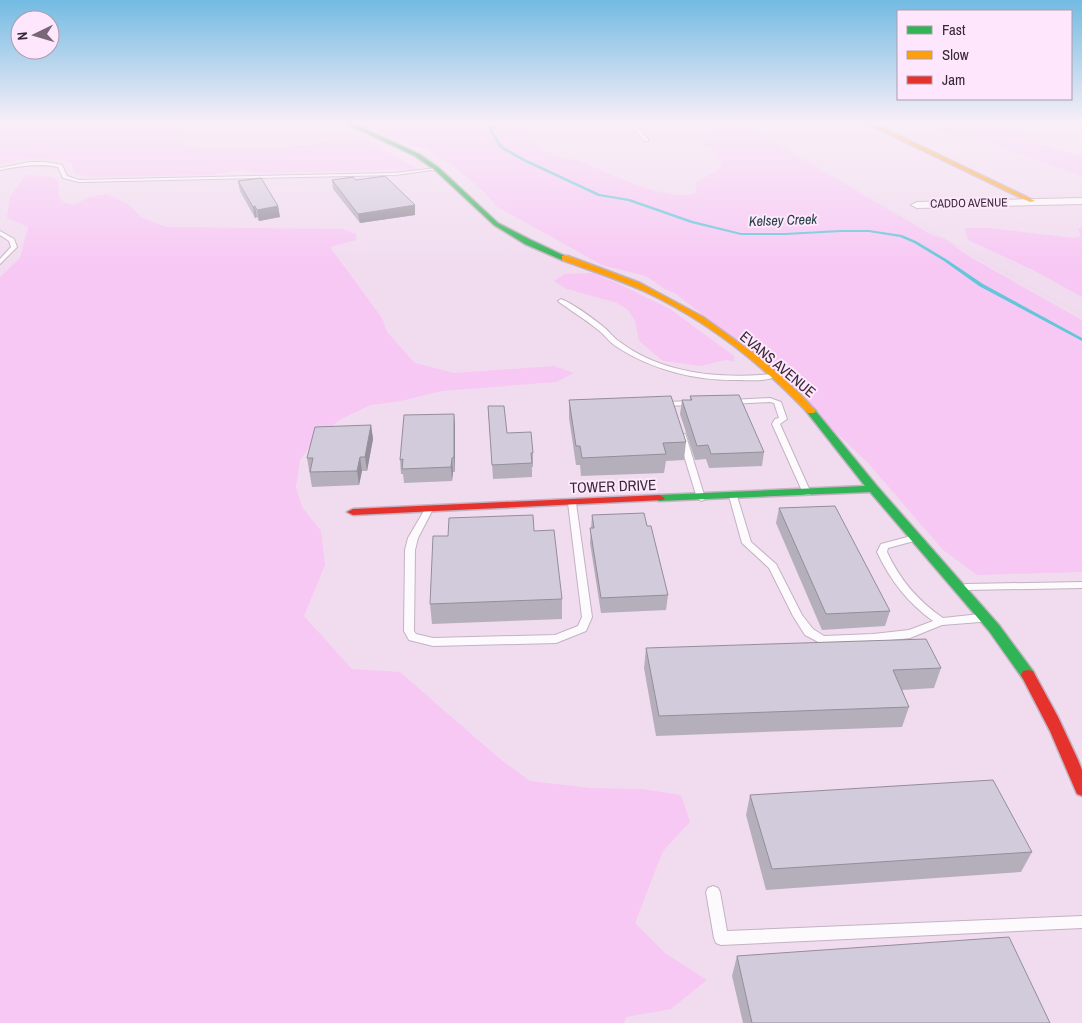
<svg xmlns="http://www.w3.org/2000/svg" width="1082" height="1023" font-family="'Archivo Narrow',sans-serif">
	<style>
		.green { fill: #f7c8f4 }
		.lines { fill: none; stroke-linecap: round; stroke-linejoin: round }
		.stream { fill: #65c6d9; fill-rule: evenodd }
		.lane-casing { stroke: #c3b2c1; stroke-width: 2 }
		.street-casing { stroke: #c3b2c1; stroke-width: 2 }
		.fast-casing { stroke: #c3b2c1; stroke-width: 3 }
		.slow-casing { stroke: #c3b2c1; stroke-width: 3 }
		.jam-casing { stroke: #c3b2c1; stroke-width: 3 }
		.path { stroke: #ded8de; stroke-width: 2; stroke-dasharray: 0.5 2; stroke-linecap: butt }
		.lane { fill: #fdfafd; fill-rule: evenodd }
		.street { fill: #fdfafd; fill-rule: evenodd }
		.fast { fill: #30b455; fill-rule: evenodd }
		.slow { fill: #ff9f0a; fill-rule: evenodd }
		.jam { fill: #e5322d; fill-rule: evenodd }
		.wall { fill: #b5afbc }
		.shaded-wall { fill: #938e99 }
		.building { fill: #d2cbdb; stroke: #938e99 }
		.labels { text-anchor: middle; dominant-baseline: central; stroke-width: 4; stroke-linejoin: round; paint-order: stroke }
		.far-street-label { font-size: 12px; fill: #372936; stroke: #fee7fc }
		.far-water-label { font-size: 14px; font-style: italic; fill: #244146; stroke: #fee7fc }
		.street-label { font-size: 15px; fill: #372936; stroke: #fee7fc }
	</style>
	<rect width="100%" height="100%" fill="#f1dcef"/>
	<g class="green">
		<path d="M0 123H179L187 125 183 147 272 148 310 145 359 136 418 169 256 173 241 170 211 175 88 177 75 174 71 163C54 156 18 158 0 164Z"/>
		<path d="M360 123H528L522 131C533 148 557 159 577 160 602 170 673 206 697 192L695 183 718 170 722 163 711 147 700 143 709 140 711 132 705 123H740L915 225 932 235 945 239 970 257 1082 320V572L977 575 943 550 867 462 762 362 676 294 663 288 646 276 602 265 496 206 486 194 455 167 427 149 411 146Z"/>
		<polygon points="923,123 997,123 1012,128 1038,143 1082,157 1082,176 999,146 945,132"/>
		<path d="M25 175 54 177 59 182C58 196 57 201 73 205L90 197 107 194 128 204 141 217 166 227 343 229 356 234V240L330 247 382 318 387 332 415 363 454 373 554 366 574 373 556 382 442 391 401 401 371 405 341 419 316 438 300 460 296 487 302 507 321 531 325 565 304 616 352 669 400 672 500 759 530 781 590 788 642 789 681 795 690 822 663 851 635 923 665 953 707 980 671 1009 626 1017 624 1023H0V277L20 258 28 227 7 218 10 197Z"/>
		<polygon points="1082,227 1082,297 1033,270 968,240 965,228 989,228 1074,238 1081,236 1078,229"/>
		<polygon points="593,273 617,283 670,309 734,356 734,362 726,360 701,366 663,361 639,341 635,321 628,310 617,303 567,289 554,281 565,274"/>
	</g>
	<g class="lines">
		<polygon class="stream" points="488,123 490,123 492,129 502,146 525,159 600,194 630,199 693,221 741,233 785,233 841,230 869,230 902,235 916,241 946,259 983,284 1082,338 1082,341 979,286 944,261 914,243 900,237 869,232 841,232 785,235 741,235 691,223 628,201 598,196 523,161 500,148 488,129"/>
		<defs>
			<g id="lane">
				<polygon points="630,123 634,123 648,139 648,141 644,141"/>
				<path d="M30 162H45L62 165 67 176 79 180 395 173 437 168 439 169 395 175 79 182 63 178 58 167C39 163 19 166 0 170V168Z"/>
				<polygon points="0,231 14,239 17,247 0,264 0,259 11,247 9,241 0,235"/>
				<path d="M561 299C575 305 594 319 606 329 611 334 615 339 620 342 662 374 721 379 772 374L776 376C767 382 749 380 738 380 697 381 652 370 617 347 609 342 604 334 597 329 585 319 571 311 559 302L558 301Z"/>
				<polygon points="770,398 781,402 787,419 780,424 811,493 810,495 804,495 803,493 772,424 775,419 779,418 774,403 770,402 731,404 727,402 731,400"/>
				<polygon points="693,401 696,401 697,403 696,405 664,406 660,404 664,402"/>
				<polygon points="679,434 685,434 686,436 705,498 704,500 701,501 697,498 678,436"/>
				<path d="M733 493 737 496 751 542 776 564 802 615 813 629 824 636 873 634 909 630 933 621C908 603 890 580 877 552L881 544 915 535 920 538 918 540 888 548 887 552C900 580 918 601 943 618L980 614 984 616 985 618 984 620 980 622 942 625 910 638 873 642 822 644 805 635 793 616 769 568 742 543 729 496Z"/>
				<polygon points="572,500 576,503 592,617 586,631 556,643 433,646 409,640 404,631 405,550 408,538 425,509 429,506 433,509 418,538 415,550 414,631 416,634 433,638 555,635 578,626 582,617 568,503"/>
				<polygon points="1082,582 1082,588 966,590 963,589 961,587 963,585 966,584"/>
				<polygon points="713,886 718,888 720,892 727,931 1082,916 1082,928 721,945 716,943 714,938 706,892 708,888"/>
			</g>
			<polygon id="street" points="1082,198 1082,204 917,208 911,205 917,202"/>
			<g id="fast">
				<polygon points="345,123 352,123 419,154 439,168 498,223 531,240 569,258 562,260 525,244 494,225 435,170 415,156"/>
				<polygon points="811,408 814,409 877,486 999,625 1033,671 1035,675 1033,679 1028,680 1023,679 989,631 870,492 659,501 653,498 659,495 865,486 806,411"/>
			</g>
			<g id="slow">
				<polygon points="866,123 873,123 1035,201 1030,202"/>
				<path d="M562 256H568L640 283 703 317 763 360 799 393 816 411 814 413H808C761 363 706 320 644 291 617 279 590 270 562 260Z"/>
			</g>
			<g id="jam">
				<polygon points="659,495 665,498 663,500 353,515 347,512 353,509"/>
				<polygon points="1028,670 1033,671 1058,717 1078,760 1082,770 1082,796 1077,794 1050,731 1021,675 1023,671"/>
			</g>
		</defs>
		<use href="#lane" class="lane-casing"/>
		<use href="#street" class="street-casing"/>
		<use href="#fast" class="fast-casing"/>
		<use href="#slow" class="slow-casing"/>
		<use href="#jam" class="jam-casing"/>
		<g class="path">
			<polyline points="742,123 907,218 1082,315"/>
			<polyline points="916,222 929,220"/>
		</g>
		<use href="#lane" class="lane"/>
		<use href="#street" class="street"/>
		<use href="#fast" class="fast"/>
		<use href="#slow" class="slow"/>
		<use href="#jam" class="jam"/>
	</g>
	<g class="wall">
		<polygon points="332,180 356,180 415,205 415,215 360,223 333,189"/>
		<polygon points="238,181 278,206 280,217 259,221 257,217 255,218 240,191"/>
		<polygon points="690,396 764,452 762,466 709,468 706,459 695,460 680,414 682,400 690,400"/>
		<polygon points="569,400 686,442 684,460 666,461 664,473 581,476 580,465 576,465 569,418"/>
		<polygon points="488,406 507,433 533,453 533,467 532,467 532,477 493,479"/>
		<polygon points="454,414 455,427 455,472 453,472 452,481 404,483 403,474 401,474 400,460"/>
		<polygon points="371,425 373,439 367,471 362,471 359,485 312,487 307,458"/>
		<polygon points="779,508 890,611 885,626 822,630 776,523"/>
		<polygon points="592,515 647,526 668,595 666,610 601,613 590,543"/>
		<polygon points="534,531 562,599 562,619 432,624 430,604"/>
		<polygon points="646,648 941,668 934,688 902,690 909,707 902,727 656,736 644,668"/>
		<polygon points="750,795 1032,852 1021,872 766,890 746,815"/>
		<polygon points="737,956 1050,1023 743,1023 732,976"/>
	</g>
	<g class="shaded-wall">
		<polygon points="415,205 415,215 360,223 358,214"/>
		<polygon points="255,206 257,217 255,218 253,207"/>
		<polygon points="278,206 280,217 259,221 257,210"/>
		<polygon points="454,414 455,427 455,472 454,457"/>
		<polygon points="371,425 373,439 367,471 365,457"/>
		<polygon points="360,457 362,471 359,485 357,471"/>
		<polygon points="452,458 453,472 452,481 451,467"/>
	</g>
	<g class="building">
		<polygon points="385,176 415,205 358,214 332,180 353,177 356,180"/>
		<polygon points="261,178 278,206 257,210 255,206 253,207 238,181"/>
		<polygon points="739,395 764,452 711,454 708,445 697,446 682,400 692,400 690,396"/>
		<polygon points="671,396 686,442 663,443 666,454 582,458 580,446 576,446 569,400"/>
		<polygon points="488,406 504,406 507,433 531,432 533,453 531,453 532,463 492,465"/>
		<polygon points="454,414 454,457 452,458 451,467 402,469 403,459 400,460 404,415"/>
		<polygon points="371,425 365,457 360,457 357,471 310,472 313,458 307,458 315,427"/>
		<polygon points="835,506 890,611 826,614 779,508"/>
		<polygon points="644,513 647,526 651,526 668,595 601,598 590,528 594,528 592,515"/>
		<polygon points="533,515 534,531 554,530 562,599 430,604 433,536 448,536 449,518"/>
		<polygon points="926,639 941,668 893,670 909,707 659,716 646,648"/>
		<polygon points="993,780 1032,852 772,869 750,795"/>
		<polygon points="1009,937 1050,1023 752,1023 737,956"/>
	</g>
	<linearGradient id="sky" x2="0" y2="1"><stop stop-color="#73bbe2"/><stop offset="0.46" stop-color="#f9eff8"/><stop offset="1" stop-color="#f9eff8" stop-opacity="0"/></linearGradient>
	<rect width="1082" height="266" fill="url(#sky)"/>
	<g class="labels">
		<g class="far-street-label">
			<text transform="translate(969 203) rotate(-1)">CADDO AVENUE</text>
		</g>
		<g class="far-water-label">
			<text transform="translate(783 220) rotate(-2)">Kelsey Creek</text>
		</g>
		<g class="street-label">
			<text transform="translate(778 364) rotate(40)">EVANS AVENUE</text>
			<text transform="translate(613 486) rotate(-2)">TOWER DRIVE</text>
		</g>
	</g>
	<rect x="897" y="10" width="175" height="90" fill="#fee7fc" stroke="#ae9bad"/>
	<rect x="907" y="26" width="25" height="8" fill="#30b455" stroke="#ae9bad"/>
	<text x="942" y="35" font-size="15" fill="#372936">Fast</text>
	<rect x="907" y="51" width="25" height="8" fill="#ff9f0a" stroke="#ae9bad"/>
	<text x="942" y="60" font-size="15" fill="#372936">Slow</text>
	<rect x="907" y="76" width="25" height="8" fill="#e5322d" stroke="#ae9bad"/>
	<text x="942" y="85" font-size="15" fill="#372936">Jam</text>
	<g transform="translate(35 35) rotate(265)"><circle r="24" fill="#fee7fc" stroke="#ae9bad"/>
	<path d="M0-4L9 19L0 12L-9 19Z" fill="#786877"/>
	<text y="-8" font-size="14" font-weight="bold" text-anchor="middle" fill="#372936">N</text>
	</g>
</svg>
